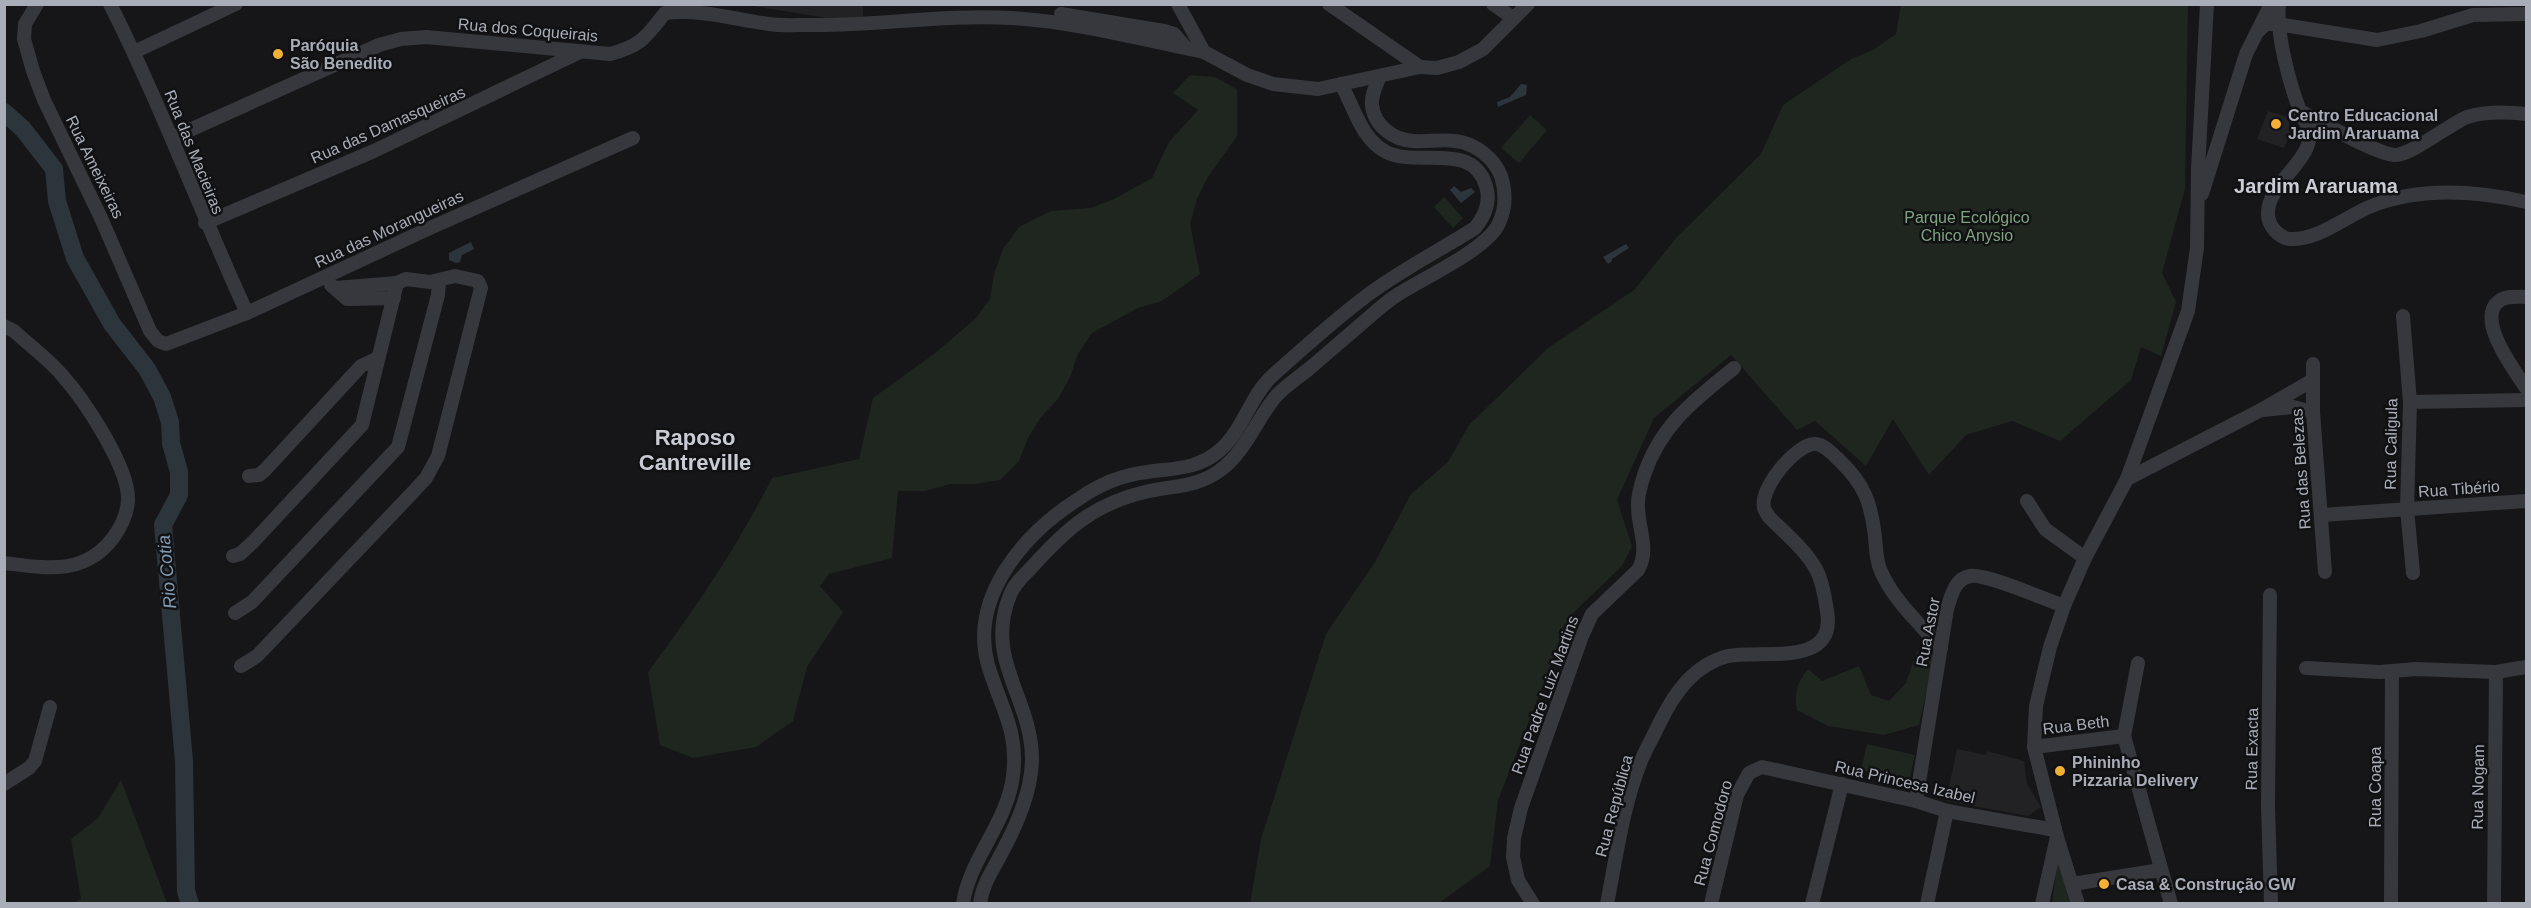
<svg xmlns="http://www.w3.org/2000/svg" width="2531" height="908" font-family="Helvetica,sans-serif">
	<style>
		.built { fill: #222225 }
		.green { fill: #1e261f }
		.water { fill: #2c353c }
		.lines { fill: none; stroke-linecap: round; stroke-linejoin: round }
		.river { stroke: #2c353c; stroke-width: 18 }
		.minor { stroke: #37383d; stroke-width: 14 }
		.poi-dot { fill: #f2b134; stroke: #111113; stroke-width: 2 }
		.labels { text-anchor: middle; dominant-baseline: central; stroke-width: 5; stroke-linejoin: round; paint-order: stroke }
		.street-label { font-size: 16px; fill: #a8adb8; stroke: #111113 }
		.poi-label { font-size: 16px; font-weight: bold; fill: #a8adb8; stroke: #111113; text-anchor: start }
		.park-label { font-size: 16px; fill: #7fa381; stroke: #111113 }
		.water-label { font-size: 18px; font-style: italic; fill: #7f9bb3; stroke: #111113 }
		.quarter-label { font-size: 20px; font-weight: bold; fill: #c9ccd4; stroke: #111113 }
		.district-label { font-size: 22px; font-weight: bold; fill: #c9ccd4; stroke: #111113 }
	</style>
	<rect width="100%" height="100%" fill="#161618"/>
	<g class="built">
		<polygon points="747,5 863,5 863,17 839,20"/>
		<polygon points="2268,111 2288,117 2291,131 2284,148 2257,139"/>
		<polygon points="1957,749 1986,755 1987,751 2024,761 2027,784 2041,807 2028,816 1946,801"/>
	</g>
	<g class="green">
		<polygon points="1901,5 2188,5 2185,189 2162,273 2176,302 2161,356 2141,347 2131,380 2060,441 2012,421 1966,435 1929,475 1893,419 1866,466 1815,421 1797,430 1731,355 1654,418 1617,500 1632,546 1622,566 1570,616 1498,800 1490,866 1439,903 1250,904 1261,839 1326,634 1375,562 1411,494 1448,462 1469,425 1548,348 1634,290 1677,237 1761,154 1783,105 1851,59 1873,50 1896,34"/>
		<path d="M1190 75 1215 77 1237 89V136L1208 177 1197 199 1190 224 1200 274 1162 301 1138 308 1092 333 1078 354 1070 377 1058 399 1041 417 1028 438 1019 461 1000 480 975 484H950L925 491H898L892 558 829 574 820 586 843 612 807 667 793 721 756 747 693 758 660 745 648 672C695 609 736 549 772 478L859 459 873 398 934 354 975 319 990 299 994 274 1003 249 1019 227 1051 211 1091 208 1114 199 1152 178 1169 142 1198 110 1173 93Z"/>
		<polygon points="1530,115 1547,130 1519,163 1501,148"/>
		<polygon points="1444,197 1463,218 1453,228 1434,207"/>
		<path d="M1917 651 1935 655 1919 725 1884 735 1828 726 1797 710C1794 692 1797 683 1808 669L1822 681 1859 666 1871 695 1889 701 1906 683Z"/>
		<polygon points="1867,744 1915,755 1909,781 1861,770"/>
		<polygon points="121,780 167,903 73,903 81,899 71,839 98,818"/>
		<polygon points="2058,859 2070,903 2052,903"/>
	</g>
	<g class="water">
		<polygon points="1521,84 1527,85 1526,95 1498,107 1497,102 1510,97"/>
		<polygon points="1454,186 1461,192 1471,188 1475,192 1461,203 1450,190"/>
		<polygon points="471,242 474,249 462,255 460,262 456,263 449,260 449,253"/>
		<polygon points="1626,244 1629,248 1612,259 1612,261 1608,264 1603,257"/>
	</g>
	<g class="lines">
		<polyline class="river" points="4,112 23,129 54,169 57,201 75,258 112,324 147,369 162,397 170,422 171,443 179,472 179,495 163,525 184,761 186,891 190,904"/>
		<g class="minor">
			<polyline points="37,4 25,24 24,39 33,71 44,100 101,218 150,331 158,341 166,344 247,313 430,228 633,138"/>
			<path d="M110 4C161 105 200 211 247 313"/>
			<polyline points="1178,4 1204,52 1247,75 1273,84 1318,89 1420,67 1437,68 1459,62 1483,49 1528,4"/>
			<polyline points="1329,4 1420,67"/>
			<polyline points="1493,4 1513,18"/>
			<path d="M2279 4C2276 34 2289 82 2300 111 2302 117 2308 124 2309 131 2315 159 2267 183 2268 214 2268 226 2279 238 2290 239 2320 240 2347 215 2374 205 2422 187 2477 191 2526 202"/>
			<polyline points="1061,14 1164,31 1174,34 1186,48"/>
			<polyline points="2257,32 2266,24 2277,24 2377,40 2421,31 2473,15 2526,14"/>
			<polyline points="134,52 236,4"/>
			<path d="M2300 111C2320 121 2375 154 2395 155 2410 156 2450 124 2467 117 2486 111 2508 112 2526 114"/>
			<path d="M172 138 379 45 401 39 426 37 610 54C641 46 646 37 665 13 702 9 733 19 769 24 782 26 797 25 810 25 877 26 944 14 1011 18 1076 22 1140 39 1204 52"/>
			<polyline points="2202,194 2246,54 2271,4"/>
			<polyline points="205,223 374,151 580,52"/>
			<polyline points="331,285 347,299 394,298"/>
			<path d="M2526 297C2518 297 2507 295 2499 301 2475 319 2515 371 2526 388"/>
			<polyline points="2403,316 2410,402 2407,509 2413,573"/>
			<path d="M4 326 14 331C29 345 47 358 61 374 83 398 130 468 128 501 127 515 121 527 113 538 84 576 46 568 4 563"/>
			<polyline points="2313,364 2313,412 2325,572"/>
			<polyline points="2410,402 2526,400"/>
			<polyline points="2263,410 2293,407 2313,412"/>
			<polyline points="249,476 259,475 265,470 361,366 378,358"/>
			<polyline points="2127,479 2261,410 2313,380"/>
			<polyline points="2027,501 2045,529 2085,558"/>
			<polyline points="2322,515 2526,501"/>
			<polyline points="233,556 240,554 253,542 362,425 397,283"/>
			<polyline points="2270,595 2268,806 2271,904"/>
			<polyline points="235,613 252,602 398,447 438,295 439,281"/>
			<polyline points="2138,663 2124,736 2171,904"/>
			<polyline points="241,666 257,656 414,491 426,478 438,456 481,288 478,281 455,276 430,282 406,279 397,283 335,288"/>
			<polyline points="2306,668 2380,672 2416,669 2496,672 2526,667"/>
			<polyline points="2034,747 2124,736"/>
			<polyline points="4,784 29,768 35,761 50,707"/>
			<path d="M1916 801 1947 609C1951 597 1954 579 1970 576 1986 573 2046 600 2064 606"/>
			<polyline points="2072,884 2161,870"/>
			<path d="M963 904C969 859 1007 824 1013 776 1019 730 1000 706 988 665 969 597 1024 534 1077 500 1098 485 1121 475 1147 472 1174 468 1196 470 1219 451 1242 432 1250 397 1271 377 1301 350 1333 321 1365 297 1399 271 1439 251 1475 228 1485 216 1491 202 1486 186 1472 140 1418 168 1386 152 1361 139 1354 107 1341 84"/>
			<path d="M980 904C982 885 993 870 1001 854 1017 825 1032 791 1032 758 1031 696 984 660 1010 595 1014 584 1024 575 1032 567 1066 529 1094 504 1145 492 1170 486 1198 487 1219 471 1246 452 1256 419 1277 395 1287 385 1299 377 1310 368 1331 350 1352 332 1374 313 1381 307 1389 300 1397 295 1423 278 1488 249 1499 223 1506 208 1506 192 1501 176 1494 158 1475 143 1455 141 1442 139 1427 142 1413 141 1394 140 1374 126 1372 105 1371 95 1376 86 1380 76"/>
			<path d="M1533 904 1518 880 1513 857 1514 838 1521 808 1582 636 1592 614 1638 570C1650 550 1638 528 1638 507 1637 496 1641 486 1644 475 1661 425 1694 400 1734 368"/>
			<path d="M1607 904C1616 858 1623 805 1641 761 1646 749 1653 737 1659 724 1666 710 1675 694 1686 682 1697 670 1712 660 1728 656 1760 649 1837 669 1827 611 1825 598 1823 583 1817 571 1806 550 1785 533 1769 517 1767 514 1765 511 1764 508 1759 489 1795 445 1814 444 1823 443 1834 455 1840 461 1865 485 1871 503 1875 537 1876 547 1876 559 1880 569 1892 599 1920 624 1941 648"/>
			<polyline points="1711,904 1737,795 1749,773 1762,767 1916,801 1947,811 2055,830"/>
			<polyline points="1812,904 1842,784"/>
			<polyline points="1927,904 1947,811"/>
			<polyline points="2042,904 2057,837"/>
			<polyline points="2078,904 2057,837 2034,747 2036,706 2050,647 2064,606 2085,558 2127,479 2188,311 2197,248 2198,169 2207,4"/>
			<polyline points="2391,904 2392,671"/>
			<polyline points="2494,904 2496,672"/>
		</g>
	</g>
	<g class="poi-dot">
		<circle cx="278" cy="54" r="6"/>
		<circle cx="2276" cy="124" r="6"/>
		<circle cx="2060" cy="771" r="6"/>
		<circle cx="2104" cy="884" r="6"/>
	</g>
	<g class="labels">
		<g class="street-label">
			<text transform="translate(528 30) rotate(5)">Rua dos Coqueirais</text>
			<text transform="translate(388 125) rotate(-24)">Rua das Damasqueiras</text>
			<text transform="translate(194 152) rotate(68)">Rua das Macieiras</text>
			<text transform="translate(95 167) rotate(64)">Rua Ameixeiras</text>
			<text transform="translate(389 229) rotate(-25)">Rua das Morangueiras</text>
			<text transform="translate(2391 444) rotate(-89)">Rua Caligula</text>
			<text transform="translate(2301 469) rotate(-94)">Rua das Belezas</text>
			<text transform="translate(2459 489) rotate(-4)">Rua Tibério</text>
			<text transform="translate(1928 632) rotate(-79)">Rua Astor</text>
			<text transform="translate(1545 695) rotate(-70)">Rua Padre Luiz Martins</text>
			<text transform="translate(2076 725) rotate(-7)">Rua Beth</text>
			<text transform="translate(2252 749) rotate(-89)">Rua Exacta</text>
			<text transform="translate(1905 782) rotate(13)">Rua Princesa Izabel</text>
			<text transform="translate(2375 787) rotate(-90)">Rua Coapa</text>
			<text transform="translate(2478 787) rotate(-89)">Rua Nogam</text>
			<text transform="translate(1614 806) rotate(-75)">Rua República</text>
			<text transform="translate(1713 833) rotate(-75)">Rua Comodoro</text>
		</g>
		<g class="poi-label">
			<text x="290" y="45">Paróquia<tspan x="290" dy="18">São Benedito</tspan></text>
			<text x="2288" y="115">Centro Educacional<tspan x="2288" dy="18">Jardim Araruama</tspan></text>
			<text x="2072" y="762">Phininho<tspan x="2072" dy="18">Pizzaria Delivery</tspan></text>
			<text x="2116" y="884">Casa &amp; Construção GW</text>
		</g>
		<g class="park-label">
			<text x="1967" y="217">Parque Ecológico<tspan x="1967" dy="18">Chico Anysio</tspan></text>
		</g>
		<g class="water-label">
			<text transform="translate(167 572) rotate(-95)">Rio Cotia</text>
		</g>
		<g class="quarter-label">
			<text x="2316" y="186">Jardim Araruama</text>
		</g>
		<g class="district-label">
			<text x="695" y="437">Raposo<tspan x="695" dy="25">Cantreville</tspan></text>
		</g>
	</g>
	<rect width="2531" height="908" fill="none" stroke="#a8adb8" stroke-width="12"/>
</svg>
